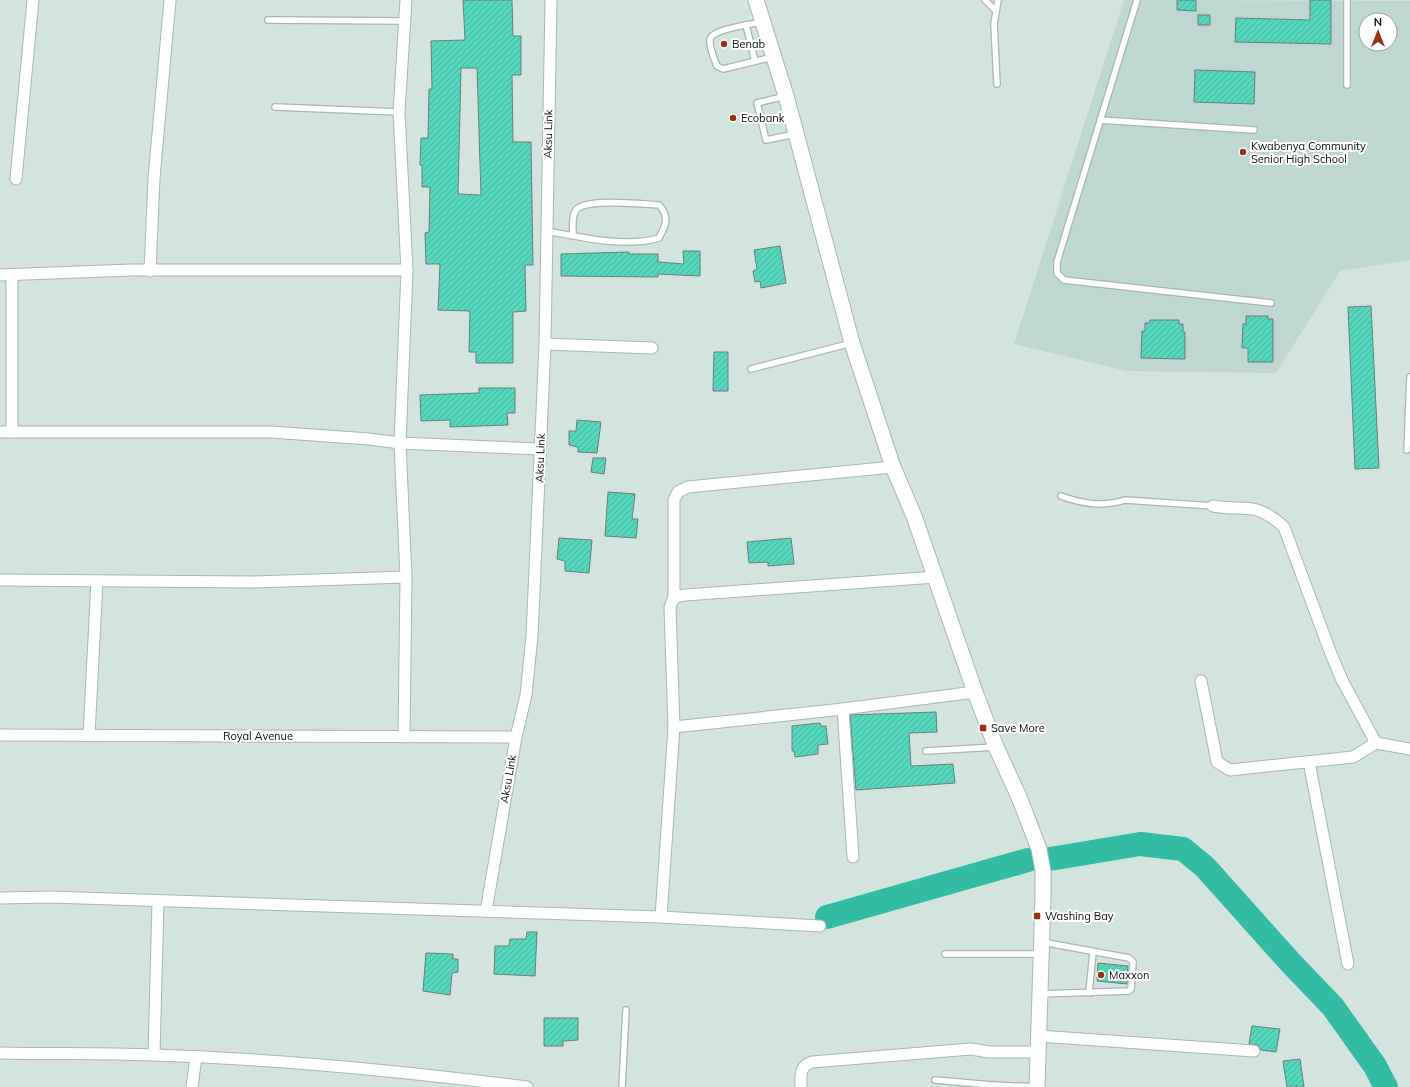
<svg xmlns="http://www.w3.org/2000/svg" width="1410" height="1087" font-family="Mulish,sans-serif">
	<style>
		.built { fill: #bed7d0; fill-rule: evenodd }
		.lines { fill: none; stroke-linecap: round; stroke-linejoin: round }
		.river { stroke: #31bca3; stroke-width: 24 }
		.building { fill: url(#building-hatch); stroke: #6e7d79; fill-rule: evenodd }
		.service-casing { stroke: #a7b6b2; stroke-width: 8 }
		.minor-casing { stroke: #a7b6b2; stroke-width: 13 }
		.secondary-casing { stroke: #a7b6b2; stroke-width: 17 }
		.service { stroke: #fff; stroke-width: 5.5 }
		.minor { stroke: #fff; stroke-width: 11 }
		.secondary { stroke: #fff; stroke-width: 15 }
		.poi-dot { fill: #993212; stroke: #fff; stroke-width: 1.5 }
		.labels { text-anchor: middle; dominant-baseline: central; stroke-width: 4; stroke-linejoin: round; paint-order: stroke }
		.poi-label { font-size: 11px; fill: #090f0d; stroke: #fff; text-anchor: start }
		.street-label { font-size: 11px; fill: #090f0d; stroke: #fff }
	</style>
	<defs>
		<pattern id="building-hatch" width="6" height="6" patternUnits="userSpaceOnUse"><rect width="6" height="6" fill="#54d7bd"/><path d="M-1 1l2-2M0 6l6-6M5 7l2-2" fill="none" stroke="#48b7a1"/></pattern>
	</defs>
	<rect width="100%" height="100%" fill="#d3e3de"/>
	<path class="built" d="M1124 0 1410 1V260L1340 271 1276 373 1127 371 1014 344ZM1366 20H1390V44H1366Z"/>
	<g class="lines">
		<g class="river">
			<polyline points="1050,859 1140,844 1183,849 1205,867 1290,962 1333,1007 1375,1066 1386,1087"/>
			<polyline points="827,917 1028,860"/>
		</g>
	</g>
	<g class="building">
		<path d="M463 0H512L513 36H521V75H512L513 142H531L533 265H525L526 311 513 312V363H476V352H469L470 311 438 310 440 264H426L425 233 429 232 430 187H422V165H420L421 138H428L429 89H432L431 41 465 40ZM461 68H477L481 195 458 194Z"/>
		<polygon points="1177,0 1196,0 1196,11 1177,10"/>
		<polygon points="1310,0 1331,0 1331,44 1235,42 1236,18 1310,20"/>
		<rect x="1198" y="15" width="12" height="10"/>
		<polygon points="1195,70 1255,72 1254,104 1194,102"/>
		<polygon points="780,246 786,283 761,288 760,281 755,282 753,271 757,269 754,250"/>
		<polygon points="683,251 700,251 700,276 658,274 658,277 561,276 561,254 629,252 629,254 658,254 658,262 684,264"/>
		<polygon points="1371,306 1379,468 1355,469 1348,307"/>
		<polygon points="1246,316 1268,316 1268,319 1273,319 1273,362 1248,362 1248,348 1242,348 1243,324 1246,324"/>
		<polygon points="1150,320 1179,320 1179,324 1183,324 1183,332 1185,332 1185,359 1141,358 1142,331 1145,331 1145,323 1150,323"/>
		<polygon points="714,352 728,352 728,391 713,391"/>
		<polygon points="479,388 515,388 515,413 507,413 508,425 450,427 450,420 421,421 420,395 479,393"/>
		<polygon points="577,420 601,422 597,453 578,452 578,447 569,445 569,431 576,431"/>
		<polygon points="593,458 606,458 604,474 591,472"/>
		<polygon points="608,492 635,494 632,519 638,519 636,538 605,536"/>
		<polygon points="559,538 592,540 589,573 565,571 565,561 557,559"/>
		<polygon points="791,538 794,564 768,566 768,562 749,563 747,542"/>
		<polygon points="936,712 937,732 909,733 911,766 953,764 955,783 856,790 850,715"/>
		<polygon points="820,723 821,726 826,726 828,744 818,745 818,754 795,757 794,751 792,751 792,726"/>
		<polygon points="527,932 537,932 535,976 494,974 495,946 509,946 510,939 526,939"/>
		<polygon points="426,953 453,954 453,959 458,959 458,972 452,973 450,995 423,991"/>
		<polygon points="1098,963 1128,966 1127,984 1097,981"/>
		<polygon points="544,1018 578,1018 578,1040 563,1041 563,1046 544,1046"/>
		<polygon points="1252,1026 1280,1029 1276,1052 1261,1050 1258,1045 1249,1044"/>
		<polygon points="1300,1059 1304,1087 1287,1087 1283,1061"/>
	</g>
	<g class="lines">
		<defs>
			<g id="service">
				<polyline points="985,0 996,11"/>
				<polyline points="1137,0 1057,262 1057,273 1064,280 1271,303"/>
				<polyline points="1347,0 1347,85"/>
				<polyline points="268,20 405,21"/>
				<path d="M762 22C752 24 713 29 710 39 709 48 714 58 717 66L723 69 773 57"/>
				<polyline points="746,25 755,61"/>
				<polyline points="997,84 994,24 998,0"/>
				<polyline points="786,96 757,103 766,140 795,134"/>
				<polyline points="275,107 399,112"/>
				<polyline points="1100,120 1254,130"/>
				<path d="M547 231C580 237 625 248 659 238 666 225 670 217 659 205 642 204 588 198 577 209 571 215 573 228 573 236"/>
				<polyline points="751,369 852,343"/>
				<polyline points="1407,450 1410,377"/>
				<path d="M1061 496C1083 504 1103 507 1125 500L1213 506"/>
				<polyline points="926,751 996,747"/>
				<polyline points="945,954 1041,954"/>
				<polyline points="1089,993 1093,952"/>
				<polyline points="1040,994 1129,991 1131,989 1133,962 1129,958 1042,942"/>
				<polyline points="935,1080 992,1085"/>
				<polyline points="622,1087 626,1010"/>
				<polyline points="992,1087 992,1085 1036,1087"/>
			</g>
			<g id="minor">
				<polyline points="16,179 33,0"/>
				<polyline points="150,271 154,178 170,0"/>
				<polyline points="0,275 131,270 407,270"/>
				<polyline points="545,344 652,348"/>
				<polyline points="0,432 271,432 369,439 400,443 539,449"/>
				<polyline points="12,432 12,275"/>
				<path d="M1213 506C1246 512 1254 500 1284 527L1331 654 1342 680 1376 743 1410 749"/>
				<polyline points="0,580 253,582 406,577"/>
				<polyline points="674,597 674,500 678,492 688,487 893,467"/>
				<polyline points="1201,681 1217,762 1230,770 1353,757 1376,743"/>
				<polyline points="843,709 853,857"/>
				<polyline points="674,727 670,607 674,597 685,595 936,577"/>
				<polyline points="0,735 516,737"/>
				<polyline points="89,735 97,581"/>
				<polyline points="404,737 406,577 400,443 407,270 399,112 406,0"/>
				<polyline points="1309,762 1348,964"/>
				<polyline points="0,898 50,897 661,917 820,926"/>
				<polyline points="486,911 516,737 526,695 532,636 545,344 551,0"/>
				<polyline points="661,917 674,727 843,709 975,692"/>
				<polyline points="1038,1036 1254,1051"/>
				<path d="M0 1053C51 1054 103 1053 154 1055 279 1059 403 1071 527 1087"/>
				<polyline points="154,1055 158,902"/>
				<polyline points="192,1087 196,1057"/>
				<path d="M801 1087C801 1075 799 1066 812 1062L971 1049 989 1052H1038"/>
			</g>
			<polyline id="secondary" points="756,0 786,96 852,343 893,467 914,516 975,692 996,747 1019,797 1039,849 1043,871 1043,897 1037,1087"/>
		</defs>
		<use href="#service" class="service-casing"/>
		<use href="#minor" class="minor-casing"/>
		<use href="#secondary" class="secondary-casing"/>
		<use href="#service" class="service"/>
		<use href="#minor" class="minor"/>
		<use href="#secondary" class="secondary"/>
	</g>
	<g class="poi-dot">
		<circle cx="724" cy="44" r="4"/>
		<circle cx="733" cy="118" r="4"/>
		<circle cx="1243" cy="152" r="4"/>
		<rect x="979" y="724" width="8" height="8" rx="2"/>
		<rect x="1033" y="912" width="8" height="8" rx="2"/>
		<circle cx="1101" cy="975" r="4"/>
	</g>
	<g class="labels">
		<g class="poi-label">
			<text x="732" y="44">Benab</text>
			<text x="741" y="118">Ecobank</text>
			<text x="1251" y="146">Kwabenya Community<tspan x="1251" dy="13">Senior High School</tspan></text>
			<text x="991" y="728">Save More</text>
			<text x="1045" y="916">Washing Bay</text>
			<text x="1109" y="975">Maxxon</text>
		</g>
		<g class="street-label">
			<text transform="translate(548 134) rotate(-89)">Aksu Link</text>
			<text transform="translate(540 458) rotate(-88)">Aksu Link</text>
			<text x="258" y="736">Royal Avenue</text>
			<text transform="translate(508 779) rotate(-80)">Aksu Link</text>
		</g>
	</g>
	<g transform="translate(1378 32)"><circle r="19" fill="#ffffff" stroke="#9d9f9e"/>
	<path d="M0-3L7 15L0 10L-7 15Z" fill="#993212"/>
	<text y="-6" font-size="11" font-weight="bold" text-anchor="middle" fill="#090f0d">N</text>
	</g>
</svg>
